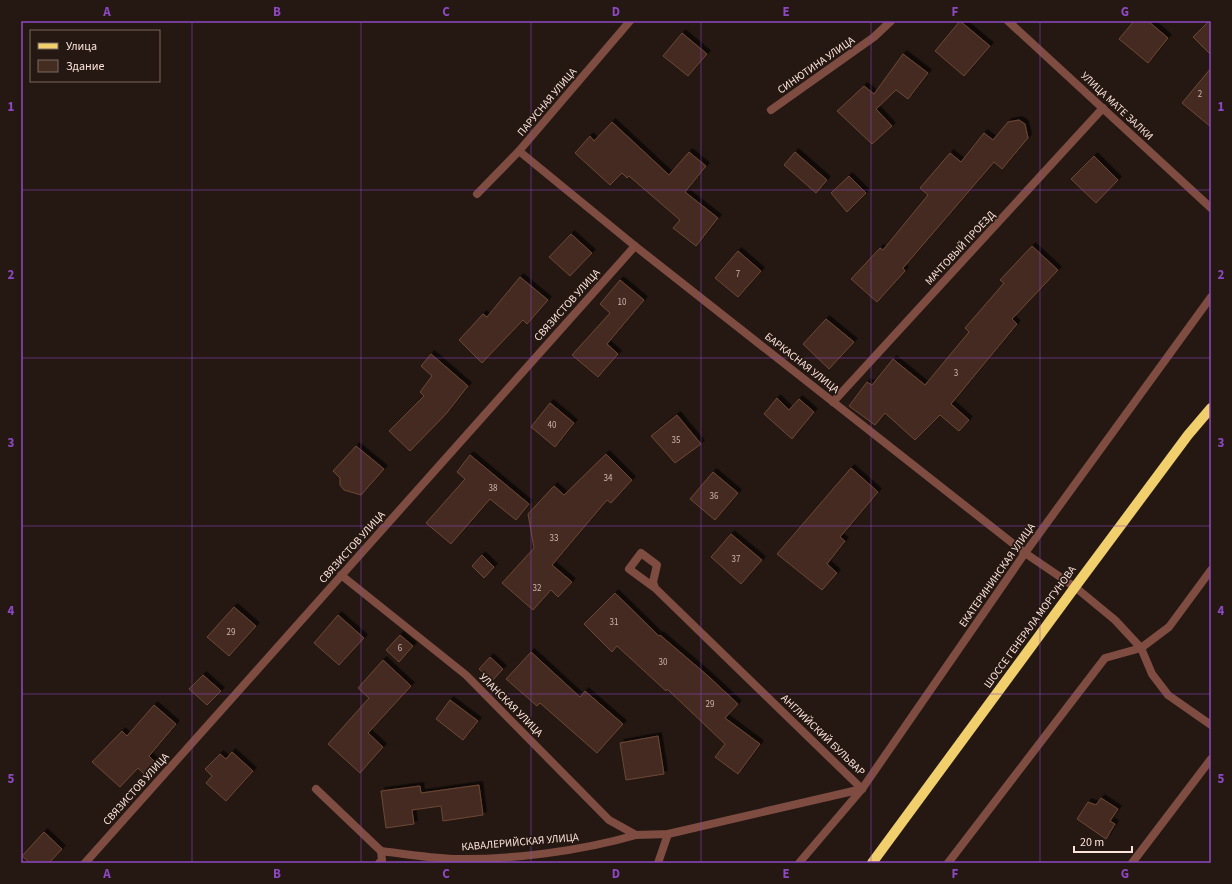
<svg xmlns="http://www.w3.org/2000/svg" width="1232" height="884" font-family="'Source Sans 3',sans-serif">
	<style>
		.building { fill: #442c20; stroke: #6e4734; filter: url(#shadow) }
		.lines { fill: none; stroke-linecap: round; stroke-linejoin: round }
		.service { stroke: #7f4c42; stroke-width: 8 }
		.minor { stroke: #7f4c42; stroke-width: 8 }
		.primary { stroke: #f0cf6c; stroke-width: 10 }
		.grid { fill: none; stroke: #8e47c3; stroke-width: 1; stroke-opacity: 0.55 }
		.labels { text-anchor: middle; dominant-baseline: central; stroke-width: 3.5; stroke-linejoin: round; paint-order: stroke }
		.number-label { font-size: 9px; fill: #cdb4ac }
		.street-label { font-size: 11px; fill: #fbe2da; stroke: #251812 }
		.neatline { fill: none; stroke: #8e47c3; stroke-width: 1.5 }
		.grid-label { font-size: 13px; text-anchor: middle; font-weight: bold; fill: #8e47c3 }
	</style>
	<defs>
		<filter id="shadow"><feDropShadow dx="3.5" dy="-3.5" stdDeviation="0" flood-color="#0009"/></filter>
	</defs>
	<rect width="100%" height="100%" fill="#251812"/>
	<g class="building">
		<polygon points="960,21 990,46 964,76 935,51"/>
		<polygon points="1134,21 1148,21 1168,38 1148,63 1119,39"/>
		<polygon points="1209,21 1211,21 1211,55 1193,37"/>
		<polygon points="682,33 707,54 688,76 663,56"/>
		<polygon points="903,54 928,73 908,99 896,90 876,109 892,126 872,144 837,111 864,86 874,94"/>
		<polygon points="1211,68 1211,127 1182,103"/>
		<polygon points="1019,120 1025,124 1028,138 1002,169 994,162 903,268 905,271 877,302 851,279 880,248 883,250 928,195 920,188 950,153 961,162 984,133 993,140 1008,122"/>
		<polygon points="612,122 669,175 689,152 706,166 685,192 718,218 696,246 673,228 680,220 629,176 627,178 622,173 610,185 575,153 590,136 594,141"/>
		<polygon points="795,152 827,180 816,193 784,165"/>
		<polygon points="1094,156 1118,180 1096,203 1071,179"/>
		<polygon points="849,176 866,193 847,212 831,193"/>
		<polygon points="571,234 592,253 570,276 549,257"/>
		<polygon points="1032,246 1058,270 1012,319 1017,324 951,404 969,420 959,431 940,415 915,440 885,413 875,425 849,406 867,382 872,385 893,359 925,385 969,332 965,328 1004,283 1000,280"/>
		<polygon points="738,251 761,271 738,297 715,278"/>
		<polygon points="520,277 548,300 527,324 523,320 482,363 459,340 483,314 487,317"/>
		<polygon points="620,280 644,300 607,344 618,354 598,377 572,355 610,313 600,304"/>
		<polygon points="826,319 854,342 829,369 803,344"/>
		<polygon points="431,354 468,386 446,414 410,451 389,431 424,396 420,392 432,376 421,366"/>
		<polygon points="777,398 789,410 799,399 814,412 792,439 764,414"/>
		<polygon points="550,403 574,423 555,447 531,427"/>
		<polygon points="677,415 701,444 675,463 651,436"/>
		<polygon points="356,446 384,469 361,495 344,490 340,485 340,478 333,471"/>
		<polygon points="606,454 632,480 611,503 607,500 552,565 572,582 558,597 551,590 533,610 502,583 534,548 528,514 554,486 564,495"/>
		<polygon points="470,455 529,504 516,520 490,499 451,544 426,523 465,479 457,472"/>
		<polygon points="851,468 878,492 840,537 845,541 827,564 837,573 822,590 777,554"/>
		<polygon points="713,472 738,493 715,520 690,499"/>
		<polygon points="731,534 762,560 741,584 711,557"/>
		<polygon points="482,555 494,567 484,578 472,566"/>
		<polygon points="615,593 659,636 660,635 708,676 738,704 725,718 760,744 738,774 715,757 725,744 667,689 666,691 617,646 612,652 584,624"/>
		<polygon points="234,607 256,626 229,656 207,637"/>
		<polygon points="338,615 364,638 339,665 314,643"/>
		<polygon points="400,635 413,646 399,662 386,650"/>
		<polygon points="531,652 580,697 585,691 623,724 597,753 540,703 537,706 506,679"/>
		<polygon points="490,657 503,669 492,681 479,669"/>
		<polygon points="383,660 411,686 368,733 383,747 360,773 328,744 369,698 358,688"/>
		<polygon points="203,675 221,691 207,705 189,689"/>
		<polygon points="450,700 478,721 463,740 436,719"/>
		<polygon points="154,705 176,724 149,756 157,764 146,776 138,768 120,787 92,762 122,731 127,736"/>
		<polygon points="658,736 664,774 626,780 620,743"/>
		<polygon points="232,752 253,771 226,801 206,783 212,776 205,769 220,754 226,759"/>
		<polygon points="479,785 483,815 443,821 441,806 412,810 414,824 386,828 381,791 420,786 421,793"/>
		<polygon points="1101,798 1118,809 1110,821 1115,824 1106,839 1077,819 1088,802 1096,805"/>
		<polygon points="44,832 62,849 49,863 30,863 22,856"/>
	</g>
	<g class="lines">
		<g class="service">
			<polyline points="948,863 1105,658 1141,648"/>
			<polyline points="1132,863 1211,759"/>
		</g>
		<g class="minor">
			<polyline points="1008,21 1211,208"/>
			<polyline points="771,110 874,37 891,21"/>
			<polyline points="519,151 635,246 1025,553 1075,587 1115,620 1141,648 1152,674 1168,695 1211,725"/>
			<polyline points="477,194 519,151 630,21"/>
			<polyline points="833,402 1103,108"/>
			<polyline points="341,575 466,675 609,820 636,835 668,834 862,789"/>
			<polyline points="655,588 653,582 657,565 641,553 629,569 655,588 862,789"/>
			<polyline points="1141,648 1169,627 1211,570"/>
			<polyline points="316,789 381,851"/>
			<polyline points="85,863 635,246"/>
			<path d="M379 863 382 860 381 851C405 854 429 858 454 859 511 860 581 851 636 835"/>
			<polyline points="658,863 668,834"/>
			<polyline points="799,863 862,789 1025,553 1211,297"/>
		</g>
		<polyline class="primary" points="872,863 1075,587 1188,435 1211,408"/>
	</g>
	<path class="grid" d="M192 21V863M361 21V863M531 21V863M701 21V863M871 21V863M1040 21V863M21 190H1211M21 358H1211M21 526H1211M21 694H1211"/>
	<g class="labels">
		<g class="number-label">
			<text x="1200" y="94">2</text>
			<text x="738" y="274">7</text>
			<text x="622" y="302">10</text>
			<text x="956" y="373">3</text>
			<text x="552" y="425">40</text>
			<text x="676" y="440">35</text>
			<text x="608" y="478">34</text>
			<text x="493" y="488">38</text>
			<text x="714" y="496">36</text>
			<text x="554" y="538">33</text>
			<text x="736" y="559">37</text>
			<text x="537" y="588">32</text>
			<text x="614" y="622">31</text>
			<text x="231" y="632">29</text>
			<text x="400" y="648">6</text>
			<text x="663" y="662">30</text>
			<text x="710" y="704">29</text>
		</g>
		<g class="street-label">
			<text transform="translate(816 65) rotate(-35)">СИНЮТИНА УЛИЦА</text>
			<text transform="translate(547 102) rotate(-50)">ПАРУСНАЯ УЛИЦА</text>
			<text transform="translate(1117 106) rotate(43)">УЛИЦА МАТЕ ЗАЛКИ</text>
			<text transform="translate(960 248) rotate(-47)">МАЧТОВЫЙ ПРОЕЗД</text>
			<text transform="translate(567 305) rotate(-48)">СВЯЗИСТОВ УЛИЦА</text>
			<text transform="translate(802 363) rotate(38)">БАРКАСНАЯ УЛИЦА</text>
			<text transform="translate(352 547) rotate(-48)">СВЯЗИСТОВ УЛИЦА</text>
			<text transform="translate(997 575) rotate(-55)">ЕКАТЕРИНИНСКАЯ УЛИЦА</text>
			<text transform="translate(1030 627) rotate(-54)">ШОССЕ ГЕНЕРАЛА МОРГУНОВА</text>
			<text transform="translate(511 705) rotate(45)">УЛАНСКАЯ УЛИЦА</text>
			<text transform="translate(823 735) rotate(44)">АНГЛИЙСКИЙ БУЛЬВАР</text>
			<text transform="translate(136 789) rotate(-48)">СВЯЗИСТОВ УЛИЦА</text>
			<text transform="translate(520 842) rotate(-5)">КАВАЛЕРИЙСКАЯ УЛИЦА</text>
		</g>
	</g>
	<rect width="1232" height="884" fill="none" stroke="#251812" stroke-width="44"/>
	<rect x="30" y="30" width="130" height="52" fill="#251812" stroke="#7b6962"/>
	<rect x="38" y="43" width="20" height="6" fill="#f0cf6c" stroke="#7b6962"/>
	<text x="66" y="50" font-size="12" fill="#fbe2da">Улица</text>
	<rect x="38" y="60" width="20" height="12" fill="#442c20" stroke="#7b6962"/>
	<text x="66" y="70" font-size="12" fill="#fbe2da">Здание</text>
	<path d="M1074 846v6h58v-6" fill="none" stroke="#fbe2da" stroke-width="2"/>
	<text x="1080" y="846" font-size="12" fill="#fbe2da" stroke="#251812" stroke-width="3" paint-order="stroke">20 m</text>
	<rect x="22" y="22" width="1188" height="840" class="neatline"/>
	<g class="grid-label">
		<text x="107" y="16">A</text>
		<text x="277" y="16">B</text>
		<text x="446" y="16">C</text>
		<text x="616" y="16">D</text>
		<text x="786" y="16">E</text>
		<text x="955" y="16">F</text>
		<text x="1125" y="16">G</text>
		<text x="11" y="111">1</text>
		<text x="1221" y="111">1</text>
		<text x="11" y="279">2</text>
		<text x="1221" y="279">2</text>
		<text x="11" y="447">3</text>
		<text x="1221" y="447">3</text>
		<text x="11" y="615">4</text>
		<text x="1221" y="615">4</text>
		<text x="11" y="783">5</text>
		<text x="1221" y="783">5</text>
		<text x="107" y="878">A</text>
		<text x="277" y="878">B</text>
		<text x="446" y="878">C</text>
		<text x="616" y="878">D</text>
		<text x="786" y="878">E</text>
		<text x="955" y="878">F</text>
		<text x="1125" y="878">G</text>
	</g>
</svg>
